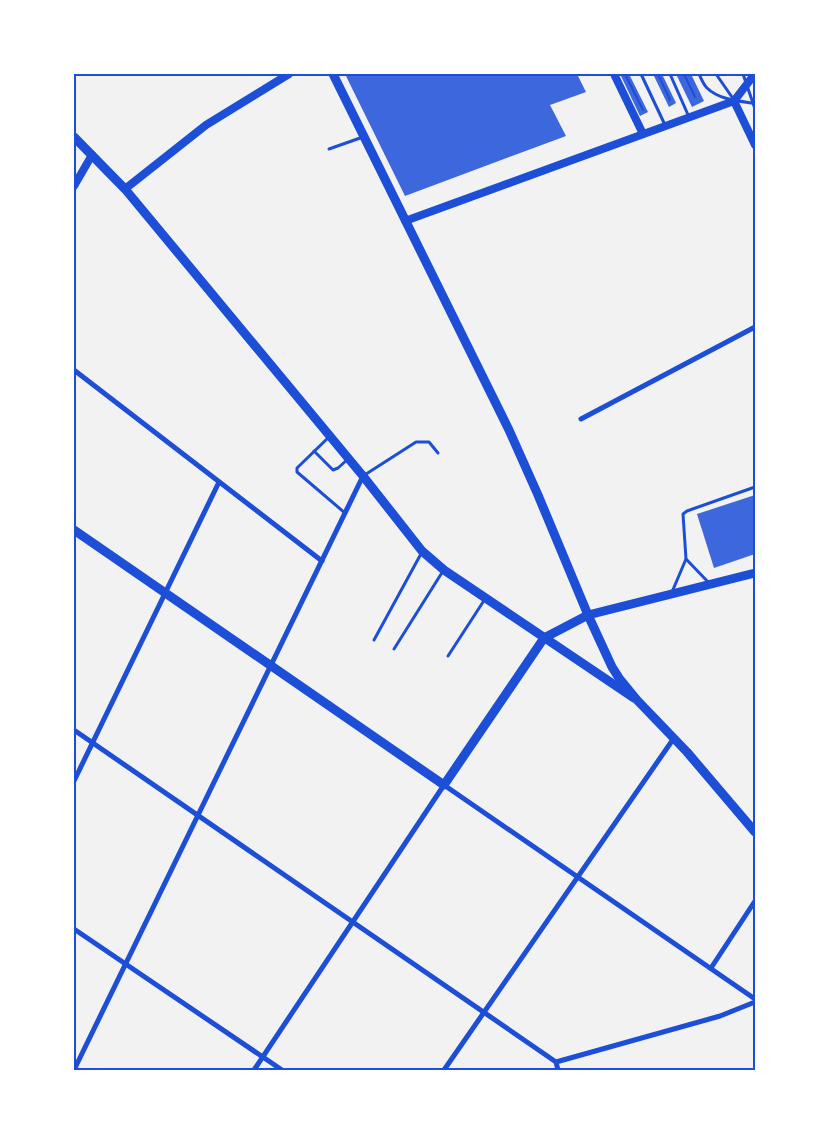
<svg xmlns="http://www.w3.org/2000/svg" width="829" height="1144" font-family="'Sofia Sans Condensed',sans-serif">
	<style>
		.building { fill: #3d67dc }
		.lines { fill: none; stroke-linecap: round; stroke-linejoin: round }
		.path { stroke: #1d4ed8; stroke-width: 2 }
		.service { stroke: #1d4ed8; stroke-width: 3 }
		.minor { stroke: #1d4ed8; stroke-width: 5 }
		.tertiary { stroke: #1d4ed8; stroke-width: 8 }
		.secondary { stroke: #1d4ed8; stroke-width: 9 }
		.primary { stroke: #1d4ed8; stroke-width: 9 }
		.neatline { fill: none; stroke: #1d4ed8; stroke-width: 2 }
	</style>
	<rect width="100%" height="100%" fill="#f2f2f2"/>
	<g class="building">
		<polygon points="345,74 577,74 586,92 550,105 566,136 405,196"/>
		<polygon points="620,74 629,74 648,112 640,116"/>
		<polygon points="653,74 662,74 676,103 669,107"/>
		<polygon points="676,74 691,74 704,101 692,107"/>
		<polygon points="755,495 755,554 714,568 697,514"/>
	</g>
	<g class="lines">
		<g class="path">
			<polyline points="625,74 643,110"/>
			<polyline points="658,74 670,100"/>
			<polyline points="684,74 695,97"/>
		</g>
		<g class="service">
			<polyline points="641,74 665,125"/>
			<polyline points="670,74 689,117"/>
			<path d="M699 74C701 78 703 84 707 88 718 99 737 101 752 103"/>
			<polyline points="716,74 734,100"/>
			<polyline points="743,74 755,109"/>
			<polyline points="329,149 363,137"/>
			<polyline points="330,436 297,468 297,472 345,513"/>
			<polyline points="314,451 333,470 338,468 348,459"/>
			<polyline points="363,476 416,442 429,442 438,453"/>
			<polyline points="686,559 710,584"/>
			<polyline points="672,592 686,559 683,514 687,511 755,487"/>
			<polyline points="374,640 422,552"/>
			<polyline points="394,649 443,571"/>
			<polyline points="448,656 485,599"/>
		</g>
		<g class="minor">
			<polyline points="74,370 322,561"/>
			<polyline points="581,419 755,327"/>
			<polyline points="74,730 556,1062 558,1070"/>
			<polyline points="74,781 219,482"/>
			<polyline points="74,929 282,1070"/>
			<polyline points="711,968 755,901"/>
			<polyline points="556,1062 720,1016 755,1002"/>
			<polyline points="74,1070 363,476"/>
			<polyline points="254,1070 444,785 755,999"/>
			<polyline points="444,1070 674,738"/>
		</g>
		<g class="tertiary">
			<polyline points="614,74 643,134"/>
			<polyline points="734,101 755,145"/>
			<polyline points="734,101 754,75"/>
			<polyline points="74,186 92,155"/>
			<polyline points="125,189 206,125 289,74"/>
			<polyline points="405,221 734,101"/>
		</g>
		<g class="secondary">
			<polyline points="74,137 125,189 363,476 422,551 444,570 634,698"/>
			<polyline points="74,530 444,785 544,638 588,615 755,573"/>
		</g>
		<polyline class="primary" points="333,74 509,430 538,495 588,615 612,667 619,678 637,700 687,752 755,832"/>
	</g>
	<rect width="829" height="1144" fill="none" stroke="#ffffff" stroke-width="150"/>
	<rect x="75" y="75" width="679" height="994" class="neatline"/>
</svg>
